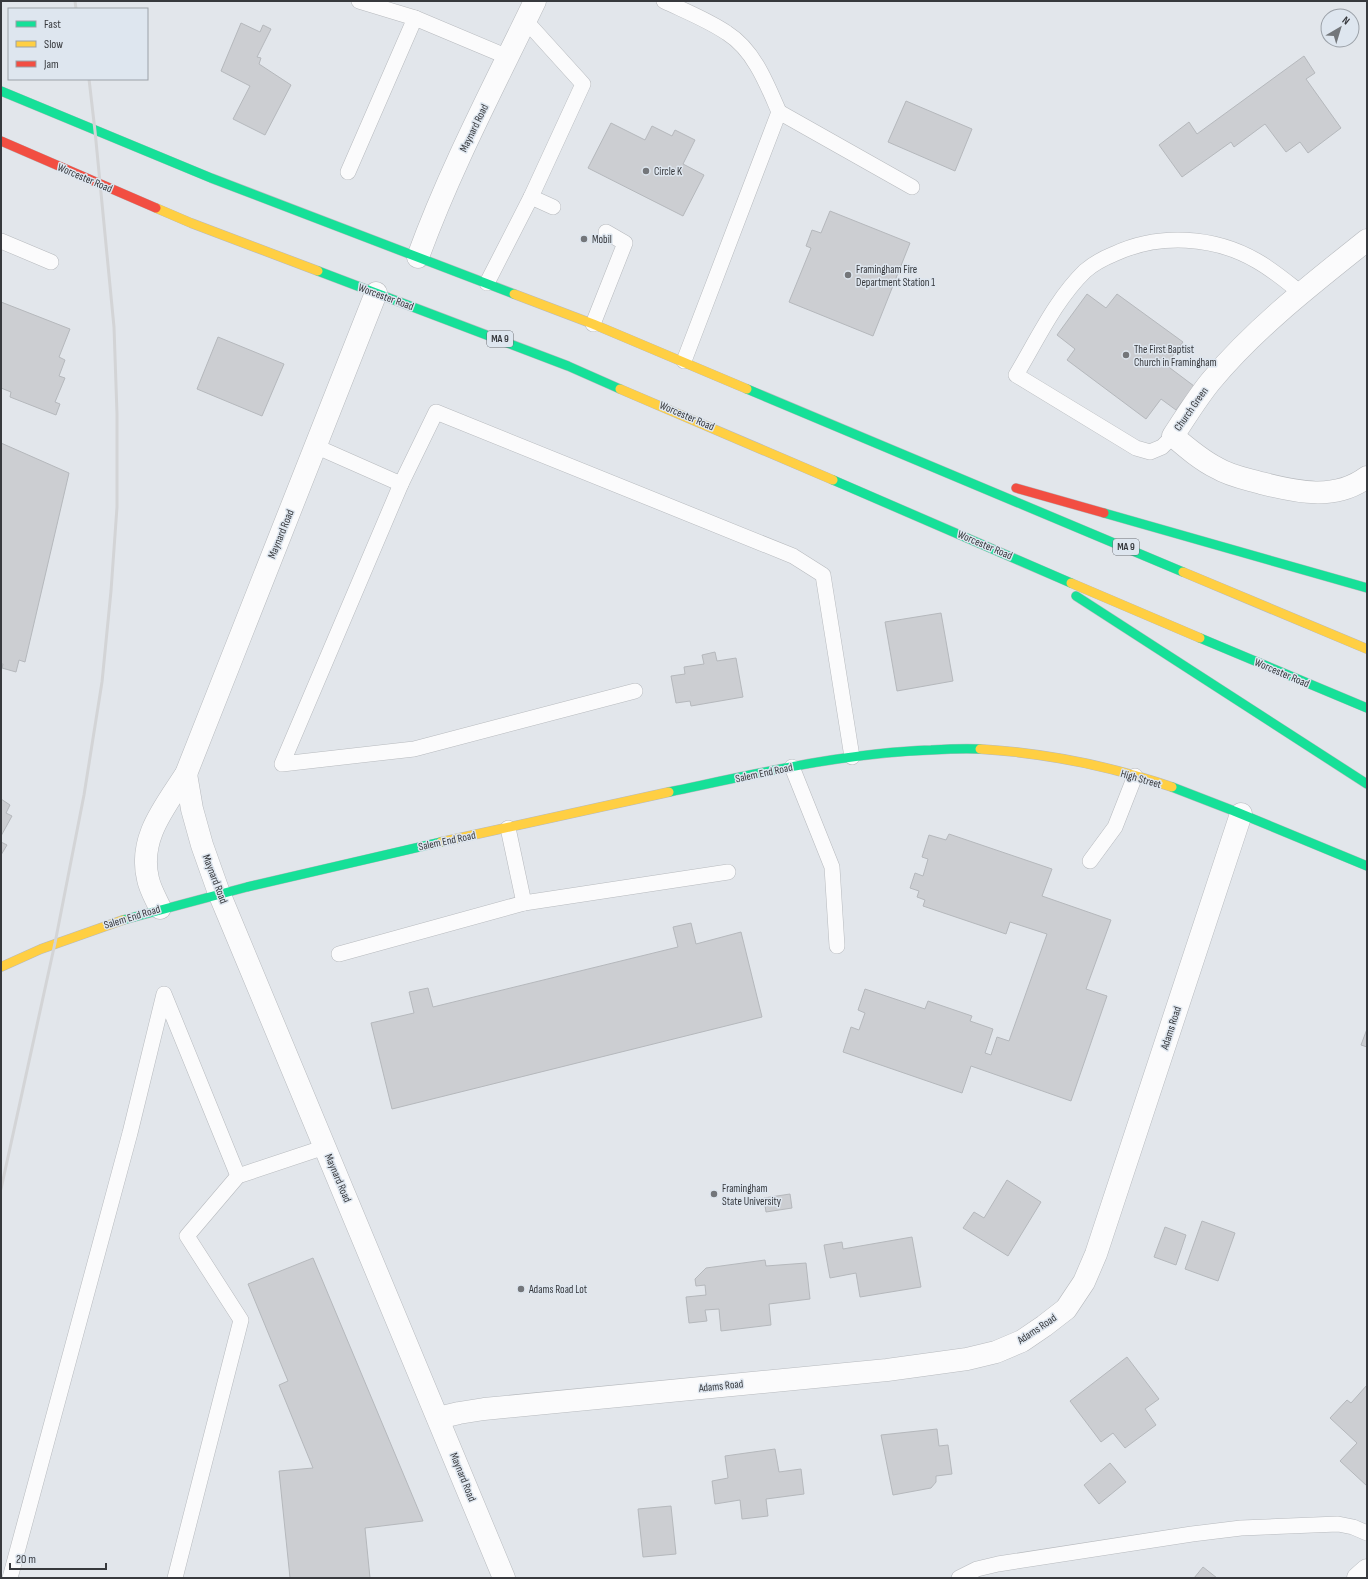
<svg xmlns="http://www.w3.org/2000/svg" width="1368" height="1579" font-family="'Sofia Sans Condensed',sans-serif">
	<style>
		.building { fill: #ccced2; stroke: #b5b8bc }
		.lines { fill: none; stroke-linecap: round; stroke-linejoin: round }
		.lane-casing { stroke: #b7babe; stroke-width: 16 }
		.street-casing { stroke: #b7babe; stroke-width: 23 }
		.fast-casing { stroke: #b7babe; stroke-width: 10 }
		.slow-casing { stroke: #b7babe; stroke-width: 10 }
		.jam-casing { stroke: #b7babe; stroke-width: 10 }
		.lane { stroke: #fbfbfc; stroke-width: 15 }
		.street { stroke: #fbfbfc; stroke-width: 22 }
		.fast { stroke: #16e098; stroke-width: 9 }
		.slow { stroke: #ffcf43; stroke-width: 9 }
		.jam { stroke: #f24e42; stroke-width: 9 }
		.rail { stroke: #d3d4d6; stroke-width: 3 }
		.poi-dot { fill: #73767a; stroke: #dee6ef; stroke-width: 1.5 }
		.labels { text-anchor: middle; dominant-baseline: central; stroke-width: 3; stroke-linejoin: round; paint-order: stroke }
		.shield { fill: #dee6ef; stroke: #696d72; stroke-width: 1 }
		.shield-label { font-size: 10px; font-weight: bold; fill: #37393d }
		.street-label { font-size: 11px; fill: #37393d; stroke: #dee6ef }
		.poi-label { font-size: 11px; fill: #37393d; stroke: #dee6ef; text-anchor: start }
	</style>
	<rect width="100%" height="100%" fill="#e2e6eb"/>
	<g class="building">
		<polygon points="241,23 260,32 263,25 271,29 257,57 261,58 259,64 291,85 265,135 233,119 250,86 221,71"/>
		<polygon points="1304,56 1315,73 1306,79 1341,128 1308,153 1300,142 1286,152 1265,124 1234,147 1231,142 1182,177 1159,145 1189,122 1197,134"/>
		<polygon points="906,101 972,129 955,171 888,142"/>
		<polygon points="611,123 645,140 652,126 672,136 675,130 695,140 683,164 704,175 683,216 588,168"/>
		<polygon points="830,211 910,243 873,336 789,302 811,248 806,246 812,230 821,233"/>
		<polygon points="1087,294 1106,308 1117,294 1183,342 1166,365 1194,386 1176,410 1161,399 1146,419 1067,360 1075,349 1057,335"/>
		<polygon points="1,302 70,329 59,357 65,360 59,376 65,378 55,402 60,404 56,415 10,397 11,392 1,388"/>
		<polygon points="218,337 284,364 262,416 197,389"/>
		<polygon points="1,443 69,473 25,662 19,660 16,672 2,668 3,664 1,664"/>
		<polygon points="941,613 953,681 897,691 885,622"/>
		<polygon points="715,652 717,661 736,658 743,697 691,706 690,701 676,703 671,676 685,674 684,667 704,664 702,655"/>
		<polygon points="1,799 10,805 6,813 12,816 1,836"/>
		<polygon points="949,834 1052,869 1042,896 1111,920 1086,989 1107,996 1071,1101 971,1066 962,1093 843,1052 851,1027 859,1030 865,1013 858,1010 865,989 925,1009 928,1001 972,1016 970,1021 993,1029 985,1053 991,1055 997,1037 1009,1041 1047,934 1010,922 1006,934 923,906 925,900 917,897 919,891 910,888 915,873 923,876 928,859 922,857 929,835 946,840"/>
		<polygon points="1,842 7,845 1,855"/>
		<polygon points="691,923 696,944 741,932 762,1017 392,1109 371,1023 414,1013 409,992 428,988 433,1007 678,947 673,927"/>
		<polygon points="1367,1029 1367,1047 1361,1045"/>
		<polygon points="1007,1180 1041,1202 1008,1256 963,1228 974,1212 984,1218"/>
		<polygon points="790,1194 792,1208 766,1212 764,1198"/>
		<polygon points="1202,1221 1235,1233 1218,1281 1185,1269"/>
		<polygon points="1165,1227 1186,1235 1176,1265 1154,1257"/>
		<polygon points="912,1237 921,1287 860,1297 856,1273 830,1278 824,1245 842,1242 843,1249"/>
		<polygon points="313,1258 423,1521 365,1528 370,1578 290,1578 279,1471 313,1468 279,1385 288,1381 248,1284"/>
		<polygon points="765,1260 766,1266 806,1263 810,1299 769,1304 771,1325 721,1331 719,1309 705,1310 707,1321 689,1323 686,1297 706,1295 705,1285 696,1286 695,1279 706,1268"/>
		<polygon points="1127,1357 1159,1399 1145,1409 1156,1425 1125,1448 1113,1433 1101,1442 1070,1401"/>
		<polygon points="1367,1385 1367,1486 1340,1461 1357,1443 1330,1418 1347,1400 1351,1403"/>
		<polygon points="937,1429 939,1446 948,1445 952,1474 936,1476 936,1482 931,1488 893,1495 881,1435"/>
		<polygon points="775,1449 779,1472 801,1469 804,1494 766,1499 768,1516 742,1519 740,1500 715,1504 712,1481 728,1478 725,1456"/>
		<polygon points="1110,1463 1126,1482 1099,1504 1084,1485"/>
		<polygon points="671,1506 676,1554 643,1557 638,1509"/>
		<polygon points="1203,1567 1217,1578 1194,1578"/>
	</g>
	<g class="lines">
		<defs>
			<g id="lane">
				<polyline points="359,1 415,18"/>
				<path d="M664 1C685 11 708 20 727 33 754 50 767 84 779 112L684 361"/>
				<polyline points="526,21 583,84 531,197"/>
				<polyline points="779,112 912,187"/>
				<polyline points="348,172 415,18 508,57"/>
				<polyline points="1,241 51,262"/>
				<polyline points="487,283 531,197 553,207"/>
				<polyline points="593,324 625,243 606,232"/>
				<path d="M1173 436 1162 447 1150 452 1136 448 1016 375C1037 340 1056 299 1085 271 1093 264 1104 258 1114 254 1159 233 1214 236 1257 261 1273 270 1287 282 1301 293"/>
				<polyline points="315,446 401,484 436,412 793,556 823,575 852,757"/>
				<polyline points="401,484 282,764 414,749 635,691"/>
				<polyline points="792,767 832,867 837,946"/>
				<polyline points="508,828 524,903 728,872"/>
				<polyline points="1090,861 1115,827 1135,776"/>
				<polyline points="339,954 524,903"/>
				<polyline points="10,1578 130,1133 164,994 238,1176"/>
				<polyline points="175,1578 241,1320 187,1236 238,1176 325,1147"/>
				<polyline points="959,1578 977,1569 998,1564 1192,1534 1241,1528 1338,1524 1353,1527 1367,1533"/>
			</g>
			<g id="street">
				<path d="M1367 240C1312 284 1256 327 1211 381 1197 398 1185 418 1173 436 1187 448 1201 460 1217 468 1230 476 1247 479 1261 483 1297 492 1335 501 1367 477"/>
				<path d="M418 257C450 169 494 86 535 1"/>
				<polyline points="186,774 192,809 202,845 219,893 504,1578"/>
				<path d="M160 908C156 899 150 889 148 879 138 838 165 807 186 774L376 293"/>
				<polyline points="438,1418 459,1413 484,1409 887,1370 967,1359 996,1352 1022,1341 1044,1326 1066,1309 1084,1282 1096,1254 1241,814"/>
				<polyline points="1358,1578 1367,1570"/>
			</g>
			<g id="fast">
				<polyline points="1,91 211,178 514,294"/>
				<polyline points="318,271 568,366 620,389"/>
				<polyline points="747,389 1183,572"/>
				<polyline points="833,480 1071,583"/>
				<polyline points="1104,513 1367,588"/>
				<polyline points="1076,596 1367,784"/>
				<polyline points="1200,638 1367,708"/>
				<polyline points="1172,787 1234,811 1367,866"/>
				<path d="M669 792C755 774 842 753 931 750 947 749 963 748 980 749"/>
				<polyline points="123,920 247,887 441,842"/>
			</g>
			<g id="slow">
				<polyline points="156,208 191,223 318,271"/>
				<polyline points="514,294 593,324 747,389"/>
				<polyline points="620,389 833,480"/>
				<polyline points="1183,572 1367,649"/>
				<polyline points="1071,583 1200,638"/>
				<path d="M980 749C1045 753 1110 766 1172 787"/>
				<polyline points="441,842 669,792"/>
				<polyline points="1,967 41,949 123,920"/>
			</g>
			<g id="jam">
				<polyline points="1,141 156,208"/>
				<polyline points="1016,488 1104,513"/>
			</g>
		</defs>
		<use href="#lane" class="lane-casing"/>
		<use href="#street" class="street-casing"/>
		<use href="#fast" class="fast-casing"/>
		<use href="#slow" class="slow-casing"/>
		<use href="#jam" class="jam-casing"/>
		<use href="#lane" class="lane"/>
		<use href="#street" class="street"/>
		<use href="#fast" class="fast"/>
		<use href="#slow" class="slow"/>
		<use href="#jam" class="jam"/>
		<g class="rail">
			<polyline points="75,1 76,9"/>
			<polyline points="1,1189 55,943 84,795 102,682 111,591 117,507 117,414 114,327 95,131 89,79"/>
		</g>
	</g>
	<g class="poi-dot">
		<circle cx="646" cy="171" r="4"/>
		<circle cx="584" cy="239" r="4"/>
		<circle cx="848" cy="275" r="4"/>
		<circle cx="1126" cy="355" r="4"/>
		<circle cx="714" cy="1194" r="4"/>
		<circle cx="521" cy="1289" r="4"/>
	</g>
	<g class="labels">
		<g class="shield">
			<rect x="487" y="331" width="26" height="16" rx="3"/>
			<rect x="1113" y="539" width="26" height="16" rx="3"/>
		</g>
		<g class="shield-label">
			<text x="500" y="339">MA 9</text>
			<text x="1126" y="547">MA 9</text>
		</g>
		<g class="street-label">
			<text transform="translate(474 128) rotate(-64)">Maynard Road</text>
			<text transform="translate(85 178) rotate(23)">Worcester Road</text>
			<text transform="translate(386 297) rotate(20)">Worcester Road</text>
			<text transform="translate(1191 409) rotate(-55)">Church Green</text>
			<text transform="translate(687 416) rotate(23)">Worcester Road</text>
			<text transform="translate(281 534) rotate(-68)">Maynard Road</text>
			<text transform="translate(985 545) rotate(23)">Worcester Road</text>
			<text transform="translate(1282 673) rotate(23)">Worcester Road</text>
			<text transform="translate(764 773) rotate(-12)">Salem End Road</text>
			<text transform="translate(1141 779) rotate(16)">High Street</text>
			<text transform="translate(447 841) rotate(-12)">Salem End Road</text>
			<text transform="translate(215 879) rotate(69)">Maynard Road</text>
			<text transform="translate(132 917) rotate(-17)">Salem End Road</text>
			<text transform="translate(1171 1028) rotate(-72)">Adams Road</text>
			<text transform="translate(338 1178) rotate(67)">Maynard Road</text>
			<text transform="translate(1037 1329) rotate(-34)">Adams Road</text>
			<text transform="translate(721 1386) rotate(-6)">Adams Road</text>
			<text transform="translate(463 1477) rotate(68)">Maynard Road</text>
		</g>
		<g class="poi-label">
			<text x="654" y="171">Circle K</text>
			<text x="592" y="239">Mobil</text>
			<text x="856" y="269">Framingham Fire<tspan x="856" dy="13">Department Station 1</tspan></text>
			<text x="1134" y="349">The First Baptist<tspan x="1134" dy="13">Church in Framingham</tspan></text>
			<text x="722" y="1188">Framingham<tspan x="722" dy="13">State University</tspan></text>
			<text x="529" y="1289">Adams Road Lot</text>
		</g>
	</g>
	<rect width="1368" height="1579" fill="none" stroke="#37393d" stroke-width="4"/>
	<rect x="8" y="8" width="140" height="72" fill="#dee6ef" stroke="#9ba1a8"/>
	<rect x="16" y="21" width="20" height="6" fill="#16e098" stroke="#9ba1a8"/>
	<text x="44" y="28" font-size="12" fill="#37393d">Fast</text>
	<rect x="16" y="41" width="20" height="6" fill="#ffcf43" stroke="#9ba1a8"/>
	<text x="44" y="48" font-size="12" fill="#37393d">Slow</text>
	<rect x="16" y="61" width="20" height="6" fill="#f24e42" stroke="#9ba1a8"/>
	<text x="44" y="68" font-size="12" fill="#37393d">Jam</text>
	<g transform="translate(1340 28) rotate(38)"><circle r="19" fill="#dee6ef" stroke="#9ba1a8"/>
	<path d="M0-3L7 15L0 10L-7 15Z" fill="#73767a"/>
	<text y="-6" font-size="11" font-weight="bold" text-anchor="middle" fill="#37393d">N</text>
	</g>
	<path d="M10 1563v6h96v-6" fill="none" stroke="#37393d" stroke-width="2"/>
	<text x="16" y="1563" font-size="12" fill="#37393d" stroke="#dee6ef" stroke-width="3" paint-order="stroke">20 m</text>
</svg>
